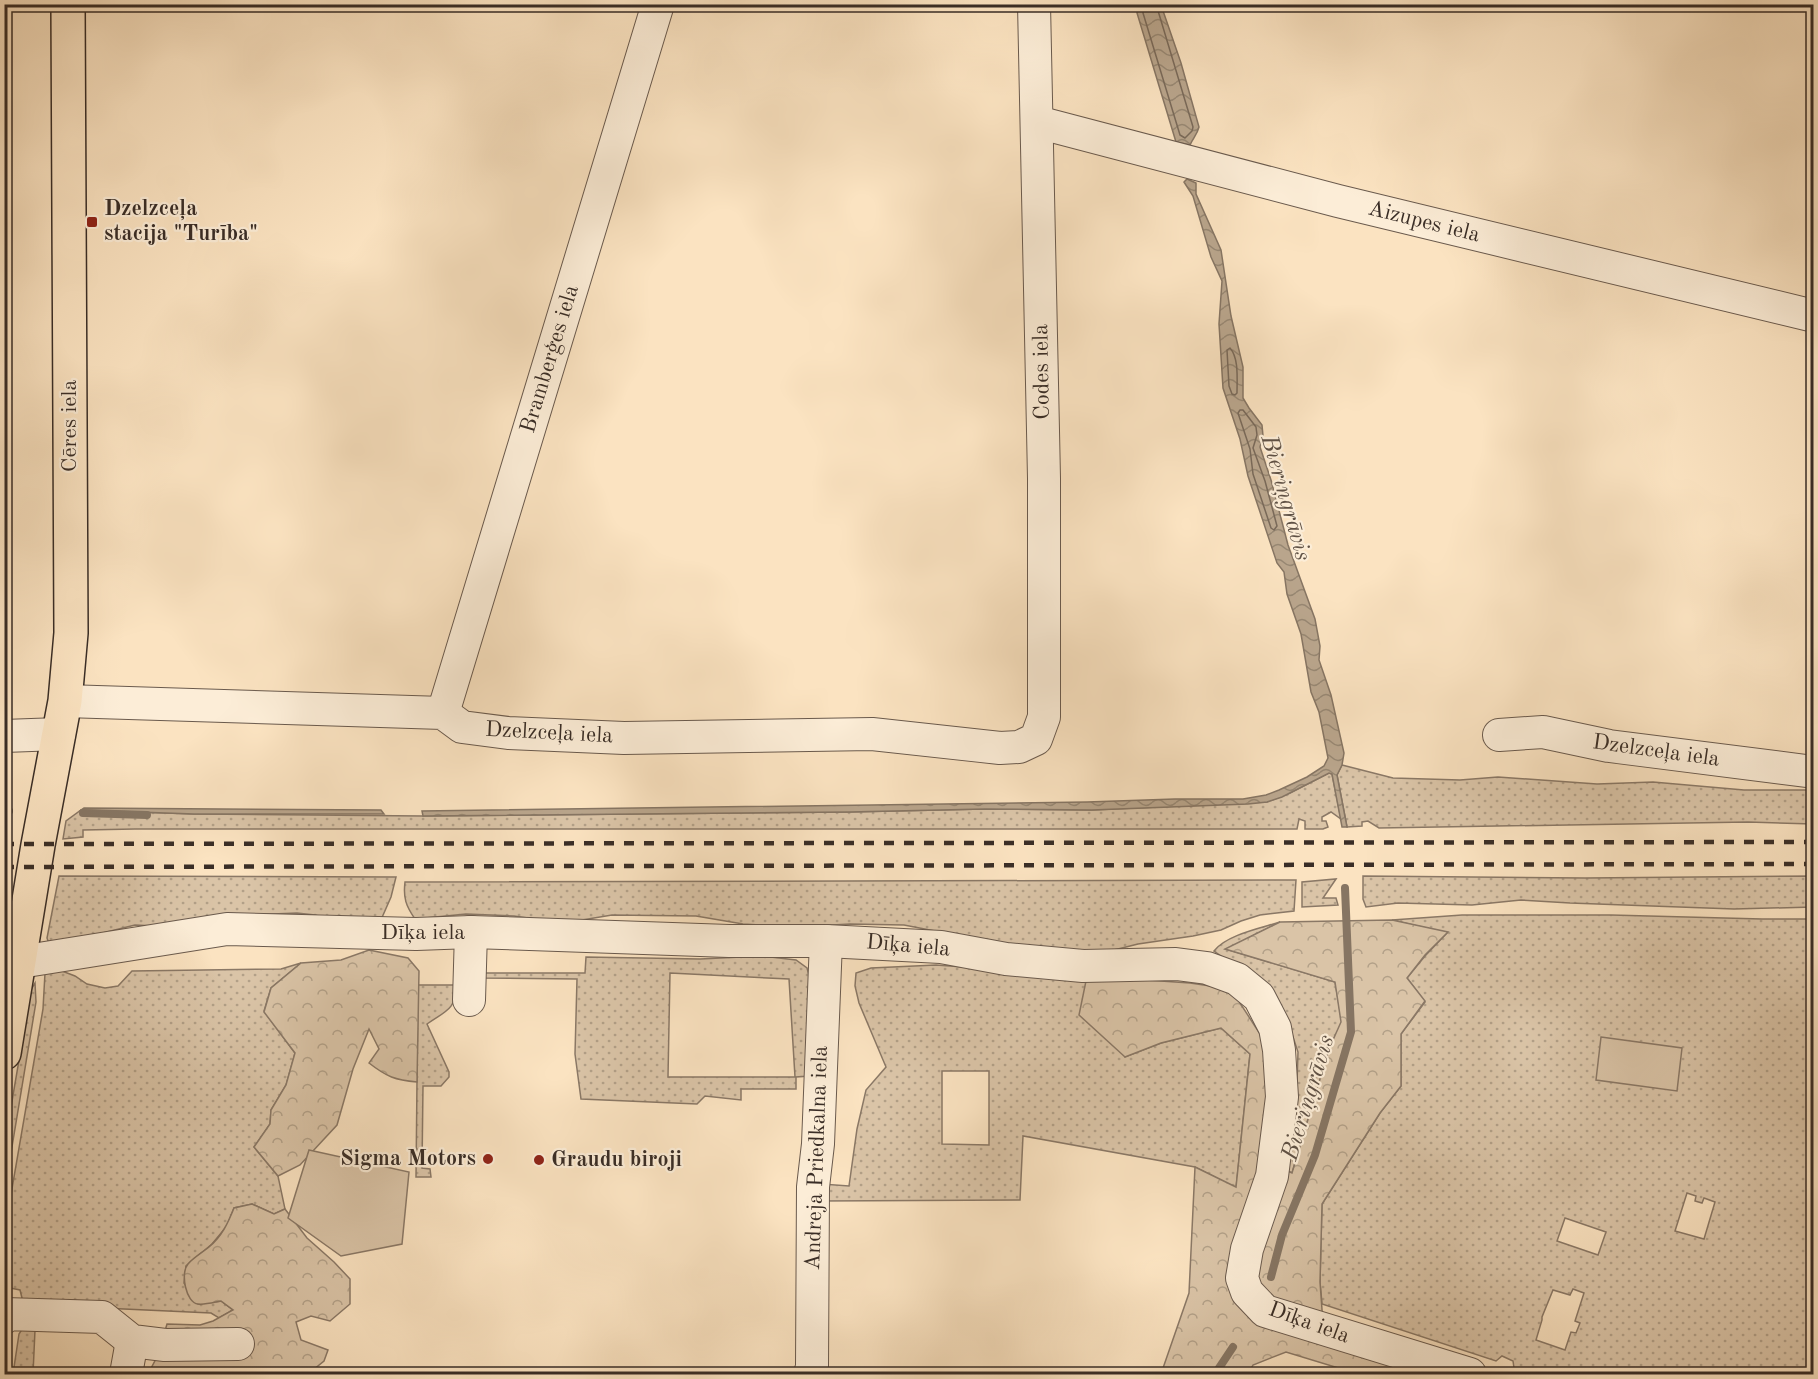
<svg xmlns="http://www.w3.org/2000/svg" width="1818" height="1379" font-family="'Old Standard TT',serif">
	<style>
		.grass { fill: url(#grass-dots); stroke: #8a7866; stroke-width: 1.5; fill-rule: evenodd }
		.forest { fill: url(#forest-crowns); stroke: #8a7866; stroke-width: 1.5 }
		.green { fill: #dac4a7; stroke: #8a7866; stroke-width: 1.5 }
		.water { fill: url(#water-waves); stroke: #867563; stroke-width: 1.5 }
		.lines { fill: none; stroke-linecap: round; stroke-linejoin: round }
		.shore { stroke: #796959; stroke-width: 1.5 }
		.stream { stroke: #867563; stroke-width: 8 }
		.minor-casing { stroke: #6a5a4d; stroke-width: 34 }
		.major-casing { stroke: #392d26; stroke-width: 36 }
		.minor { stroke: #fcedd7; stroke-width: 32 }
		.major { stroke: #fbe3c1; stroke-width: 33 }
		.rail { stroke: #392d26; stroke-width: 4.5; stroke-dasharray: 10 10; stroke-linecap: butt }
		.poi-dot { fill: #8f2418; stroke: #fcedd7; stroke-width: 2 }
		.labels { text-anchor: middle; dominant-baseline: central; stroke-width: 4.5; stroke-linejoin: round; paint-order: stroke }
		.poi-label { font-size: 22px; font-weight: bold; fill: #392d26; stroke: #fcedd7; text-anchor: start }
		.street-label { font-size: 22px; fill: #392d26; stroke: #fcedd7 }
		.water-label { font-size: 24px; font-style: italic; fill: #5f5145; stroke: #fcedd7 }
	</style>
	<defs>
		<pattern id="grass-dots" width="8" height="8" patternUnits="userSpaceOnUse" patternTransform="scale(1.5)"><rect width="8" height="8" fill="#dac4a7"/><path d="M2 2h.1M6 6h.1" fill="none" stroke="#b2a088" stroke-width="1.8" stroke-linecap="round"/></pattern>
		<pattern id="forest-crowns" width="20" height="18" patternUnits="userSpaceOnUse" patternTransform="scale(1.5)"><rect width="20" height="18" fill="#dac4a7"/><path d="M2 6a3 3 0 1 1 6 0M12 15a3 3 0 1 1 6 0" fill="none" stroke="#b2a088"/></pattern>
		<pattern id="water-waves" width="16" height="10" patternUnits="userSpaceOnUse" patternTransform="scale(1.5)"><rect width="16" height="10" fill="#b9a58c"/><path d="M0 5q4-4 8 0t8 0" fill="none" stroke="#978772"/></pattern>
	</defs>
	<rect width="100%" height="100%" fill="#fbe3c1"/>
	<filter id="stains"><feTurbulence type="fractalNoise" baseFrequency=".00333" numOctaves="4"/><feColorMatrix values="0 0 0 0 .2 0 0 0 0 .09 0 0 0 0 .02 0 0 0 .5 -.17"/></filter>
	<radialGradient id="worn" r=".72"><stop offset=".6" stop-color="#630" stop-opacity="0"/><stop offset="1" stop-color="#630" stop-opacity=".3"/></radialGradient>
	<g class="grass">
		<polygon points="1342,765 1393,778 1460,780 1498,777 1597,784 1653,782 1744,790 1813,790 1813,824 1748,822 1379,828 1368,821 1362,822 1362,826 1347,827 1337,775"/>
		<polygon points="1329,773 1332,774 1341,819 1331,812 1322,817 1322,821 1326,821 1328,827 1323,829 1305,829 1305,821 1299,819 1297,829 135,829 83,830 83,837 63,839 66,821 81,810 194,814 423,816 849,812 985,809 1092,810 1267,802 1290,793"/>
		<polygon points="59,876 396,877 391,897 380,922 345,923 315,915 297,913 246,915 155,926 135,925 66,942 52,943 48,941 47,938"/>
		<polygon points="1363,876 1585,878 1813,876 1813,907 1734,909 1570,903 1521,900 1472,905 1398,903 1366,907 1363,899"/>
		<polygon points="1336,879 1323,898 1336,898 1338,905 1302,907 1302,882"/>
		<path d="M1296 880 1294 911 1260 915 1241 921 1221 930 1193 936 1138 944 1094 955 1065 956 904 925 850 924 796 927 743 924 696 916 612 915 576 921H549L514 916 466 914 415 919C406 906 403 898 405 882Z"/>
		<path d="M1462 915H1611L1762 919H1813V1374H1534L1514 1368 1513 1361 1502 1356 1496 1361 1322 1304 1320 1282 1322 1204 1380 1113 1401 1086V1034L1425 1002 1407 978 1425 956 1447 933 1392 920ZM1687 1193 1696 1196 1695 1201 1702 1203 1704 1198 1715 1202 1704 1239 1675 1231ZM1565 1218 1606 1232 1598 1255 1557 1241ZM1573 1289 1584 1293 1575 1321 1580 1323 1576 1333 1571 1332 1565 1350 1536 1340 1542 1320V1317L1553 1290 1570 1295Z"/>
		<path d="M1280 922 1226 949 1335 982 1342 1022 1329 1049 1292 1173 1279 1167 1287 1141 1297 1083 1298 1052 1290 1028 1221 956 1214 951C1226 935 1261 928 1280 922Z"/>
		<path d="M762 956 796 960 807 968 811 983 810 1076 796 1077V1089H741V1100L705 1096 697 1104 581 1099 575 1054 577 979 480 978V973H585L586 957 700 959ZM670 973 789 979 795 1077H668Z"/>
		<polygon points="301,963 271,988 264,1011 295,1053 286,1085 271,1110 270,1124 254,1147 278,1176 285,1209 274,1214 252,1204 234,1208 227,1226 212,1244 186,1266 184,1283 198,1304 221,1301 233,1310 219,1318 211,1313 37,1305 23,1302 20,1290 5,1287 5,1229 43,1009 45,973 62,971 75,976 87,984 105,988 118,986 132,971 281,969"/>
		<path d="M936 965 1087 976 1125 1057 1161 1043 1221 1028 1250 1054 1236 1188 1195 1167 1023 1136 1020 1200 820 1201 822 1184 849 1186 857 1129 866 1090 886 1067 859 1003 855 986 856 973 871 968ZM942 1071H989V1145L942 1144Z"/>
		<polygon points="35,983 36,1002 5,1189 5,1142 31,990"/>
		<path d="M418 985H458C454 1011 447 1010 427 1024L449 1072V1077L441 1086H423L422 1168 430 1169 431 1177H416Z"/>
		<polygon points="26,1323 35,1330 33,1374 13,1374 19,1334"/>
	</g>
	<g class="forest">
		<polygon points="1392,920 1448,932 1425,955 1407,978 1425,1001 1401,1034 1401,1086 1380,1113 1322,1204 1320,1282 1324,1337 1443,1374 1358,1374 1286,1352 1253,1365 1248,1374 1157,1374 1162,1371 1189,1293 1195,1167 1236,1187 1250,1054 1221,1028 1161,1043 1125,1057 1079,1015 1087,976 1190,983 1231,989 1260,1034 1277,1070 1269,1163 1292,1173 1329,1049 1341,1022 1335,982 1225,949 1280,922"/>
		<path d="M369 950 408 958 419 971 417 1082C395 1080 387 1077 369 1063L379 1049 369 1029 353 1069 337 1125 300 1165 278 1176 254 1147 270 1124 271 1110 286 1085 295 1053 264 1012 271 988 301 963 341 960Z"/>
		<path d="M252 1204 274 1214 285 1209 307 1238 334 1262 350 1279V1304L330 1321 311 1316 296 1322 301 1340 328 1350 324 1361 308 1374H148L158 1355 167 1324 200 1325 213 1321 233 1310 221 1301C215 1302 205 1305 198 1304 186 1303 180 1273 188 1264 193 1258 203 1252 209 1247 222 1236 228 1223 234 1208Z"/>
	</g>
	<g class="green">
		<polygon points="1601,1037 1682,1048 1677,1091 1596,1080"/>
		<polygon points="309,1150 409,1172 402,1244 341,1256 288,1218"/>
		<polygon points="444,1368 587,1373 587,1374 444,1374"/>
	</g>
	<g class="water">
		<path d="M1138 4 1161 5 1181 63 1199 127C1197 135 1193 138 1190 145L1176 142 1137 13Z"/>
		<polygon points="1187,179 1196,183 1196,194 1221,250 1231,316 1243,367 1243,398 1249,408 1262,425 1263,436 1260,447 1271,480 1288,545 1315,619 1320,646 1319,660 1331,695 1344,753 1342,765 1337,775 1347,827 1342,827 1332,774 1329,773 1282,797 1267,802 1248,804 1092,810 985,809 849,812 423,816 422,811 1087,802 1175,799 1243,799 1266,795 1279,790 1307,777 1324,766 1328,758 1319,712 1311,692 1301,634 1287,594 1284,572 1277,563 1248,476 1240,439 1223,388 1219,324 1222,281 1211,257 1193,196 1184,182"/>
		<polygon points="84,808 381,810 384,814 194,814 81,810"/>
	</g>
	<g class="lines">
		<g class="shore">
			<polyline points="1143,4 1143,13 1180,135 1185,138 1192,131 1193,127 1156,4"/>
			<path d="M1230 348C1239 358 1237 379 1237 393L1235 395 1232 394 1229 386 1227 350Z"/>
			<polygon points="1240,410 1243,410 1256,427 1257,435 1253,448 1265,481 1277,526 1274,530 1271,528 1253,474 1250,449 1238,413"/>
		</g>
		<g class="stream">
			<polyline points="4,811 9,811"/>
			<polyline points="83,813 147,815"/>
			<polyline points="1271,1277 1282,1235 1315,1155 1351,1032 1345,888"/>
			<polyline points="1215,1374 1233,1347"/>
		</g>
		<defs>
			<g id="minor">
				<polyline points="1037,122 1338,201 1814,316"/>
				<polyline points="65,701 443,713 462,727 508,733 624,738 872,734 1000,748 1019,747 1036,739 1044,717 1044,478 1034,4"/>
				<polyline points="443,713 658,4"/>
				<polyline points="1499,735 1543,732 1609,746 1814,772"/>
				<polyline points="4,736 59,734"/>
				<polyline points="4,962 20,962 227,929 416,934 471,932 729,941 826,941 941,947 1006,959 1083,966 1176,964 1207,968 1237,979 1259,997 1275,1028 1279,1050 1282,1097 1272,1176 1247,1249 1242,1278 1247,1292 1265,1311 1470,1374"/>
				<polyline points="469,1000 471,932"/>
				<polyline points="4,1318 5,1314 102,1317 132,1341 165,1345 238,1344"/>
				<polyline points="126,1374 132,1341"/>
				<polyline points="810,1374 812,1367 813,1187 818,1144 826,941"/>
			</g>
			<polyline id="major" points="4,1053 38,845 65,701 71,633 68,4"/>
		</defs>
		<use href="#minor" class="minor-casing"/>
		<use href="#major" class="major-casing"/>
		<use href="#minor" class="minor"/>
		<use href="#major" class="major"/>
		<g class="rail">
			<polyline points="4,844 1814,842"/>
			<polyline points="4,867 1814,864"/>
		</g>
	</g>
	<g class="poi-dot">
		<rect x="86" y="216" width="12" height="12" rx="3"/>
		<circle cx="488" cy="1159" r="6"/>
		<circle cx="539" cy="1160" r="6"/>
	</g>
	<g class="labels">
		<g class="poi-label">
			<text x="104" y="209">Dzelzceļa<tspan x="104" dy="25">stacija "Turība"</tspan></text>
			<text x="476" y="1159" text-anchor="end">Sigma Motors</text>
			<text x="551" y="1160">Graudu biroji</text>
		</g>
		<g class="street-label">
			<text transform="translate(1424 222) rotate(14)">Aizupes iela</text>
			<text transform="translate(550 359) rotate(-73)">Bramberģes iela</text>
			<text transform="translate(1042 372) rotate(-91)">Codes iela</text>
			<text transform="translate(70 426) rotate(-90)">Cēres iela</text>
			<text transform="translate(549 733) rotate(3)">Dzelzceļa iela</text>
			<text transform="translate(1656 751) rotate(8)">Dzelzceļa iela</text>
			<text x="423" y="933">Dīķa iela</text>
			<text transform="translate(908 946) rotate(5)">Dīķa iela</text>
			<text transform="translate(817 1158) rotate(-88)">Andreja Priedkalna iela</text>
			<text transform="translate(1309 1323) rotate(20)">Dīķa iela</text>
		</g>
		<g class="water-label">
			<text transform="translate(1285 498) rotate(74)">Bieriņgrāvis</text>
			<text transform="translate(1309 1098) rotate(-73)">Bieriņgrāvis</text>
		</g>
	</g>
	<rect width="1818" height="1379" fill="none" stroke="#fbe3c1" stroke-width="24"/>
	<rect x="6" y="6" width="1806" height="1367" fill="none" stroke="#392d26" stroke-width="3"/>
	<rect x="12" y="12" width="1794" height="1355" fill="none" stroke="#392d26" stroke-width="1.5"/>
	<rect width="100%" height="100%" filter="url(#stains)"/>
	<rect width="100%" height="100%" fill="url(#worn)"/>
</svg>
